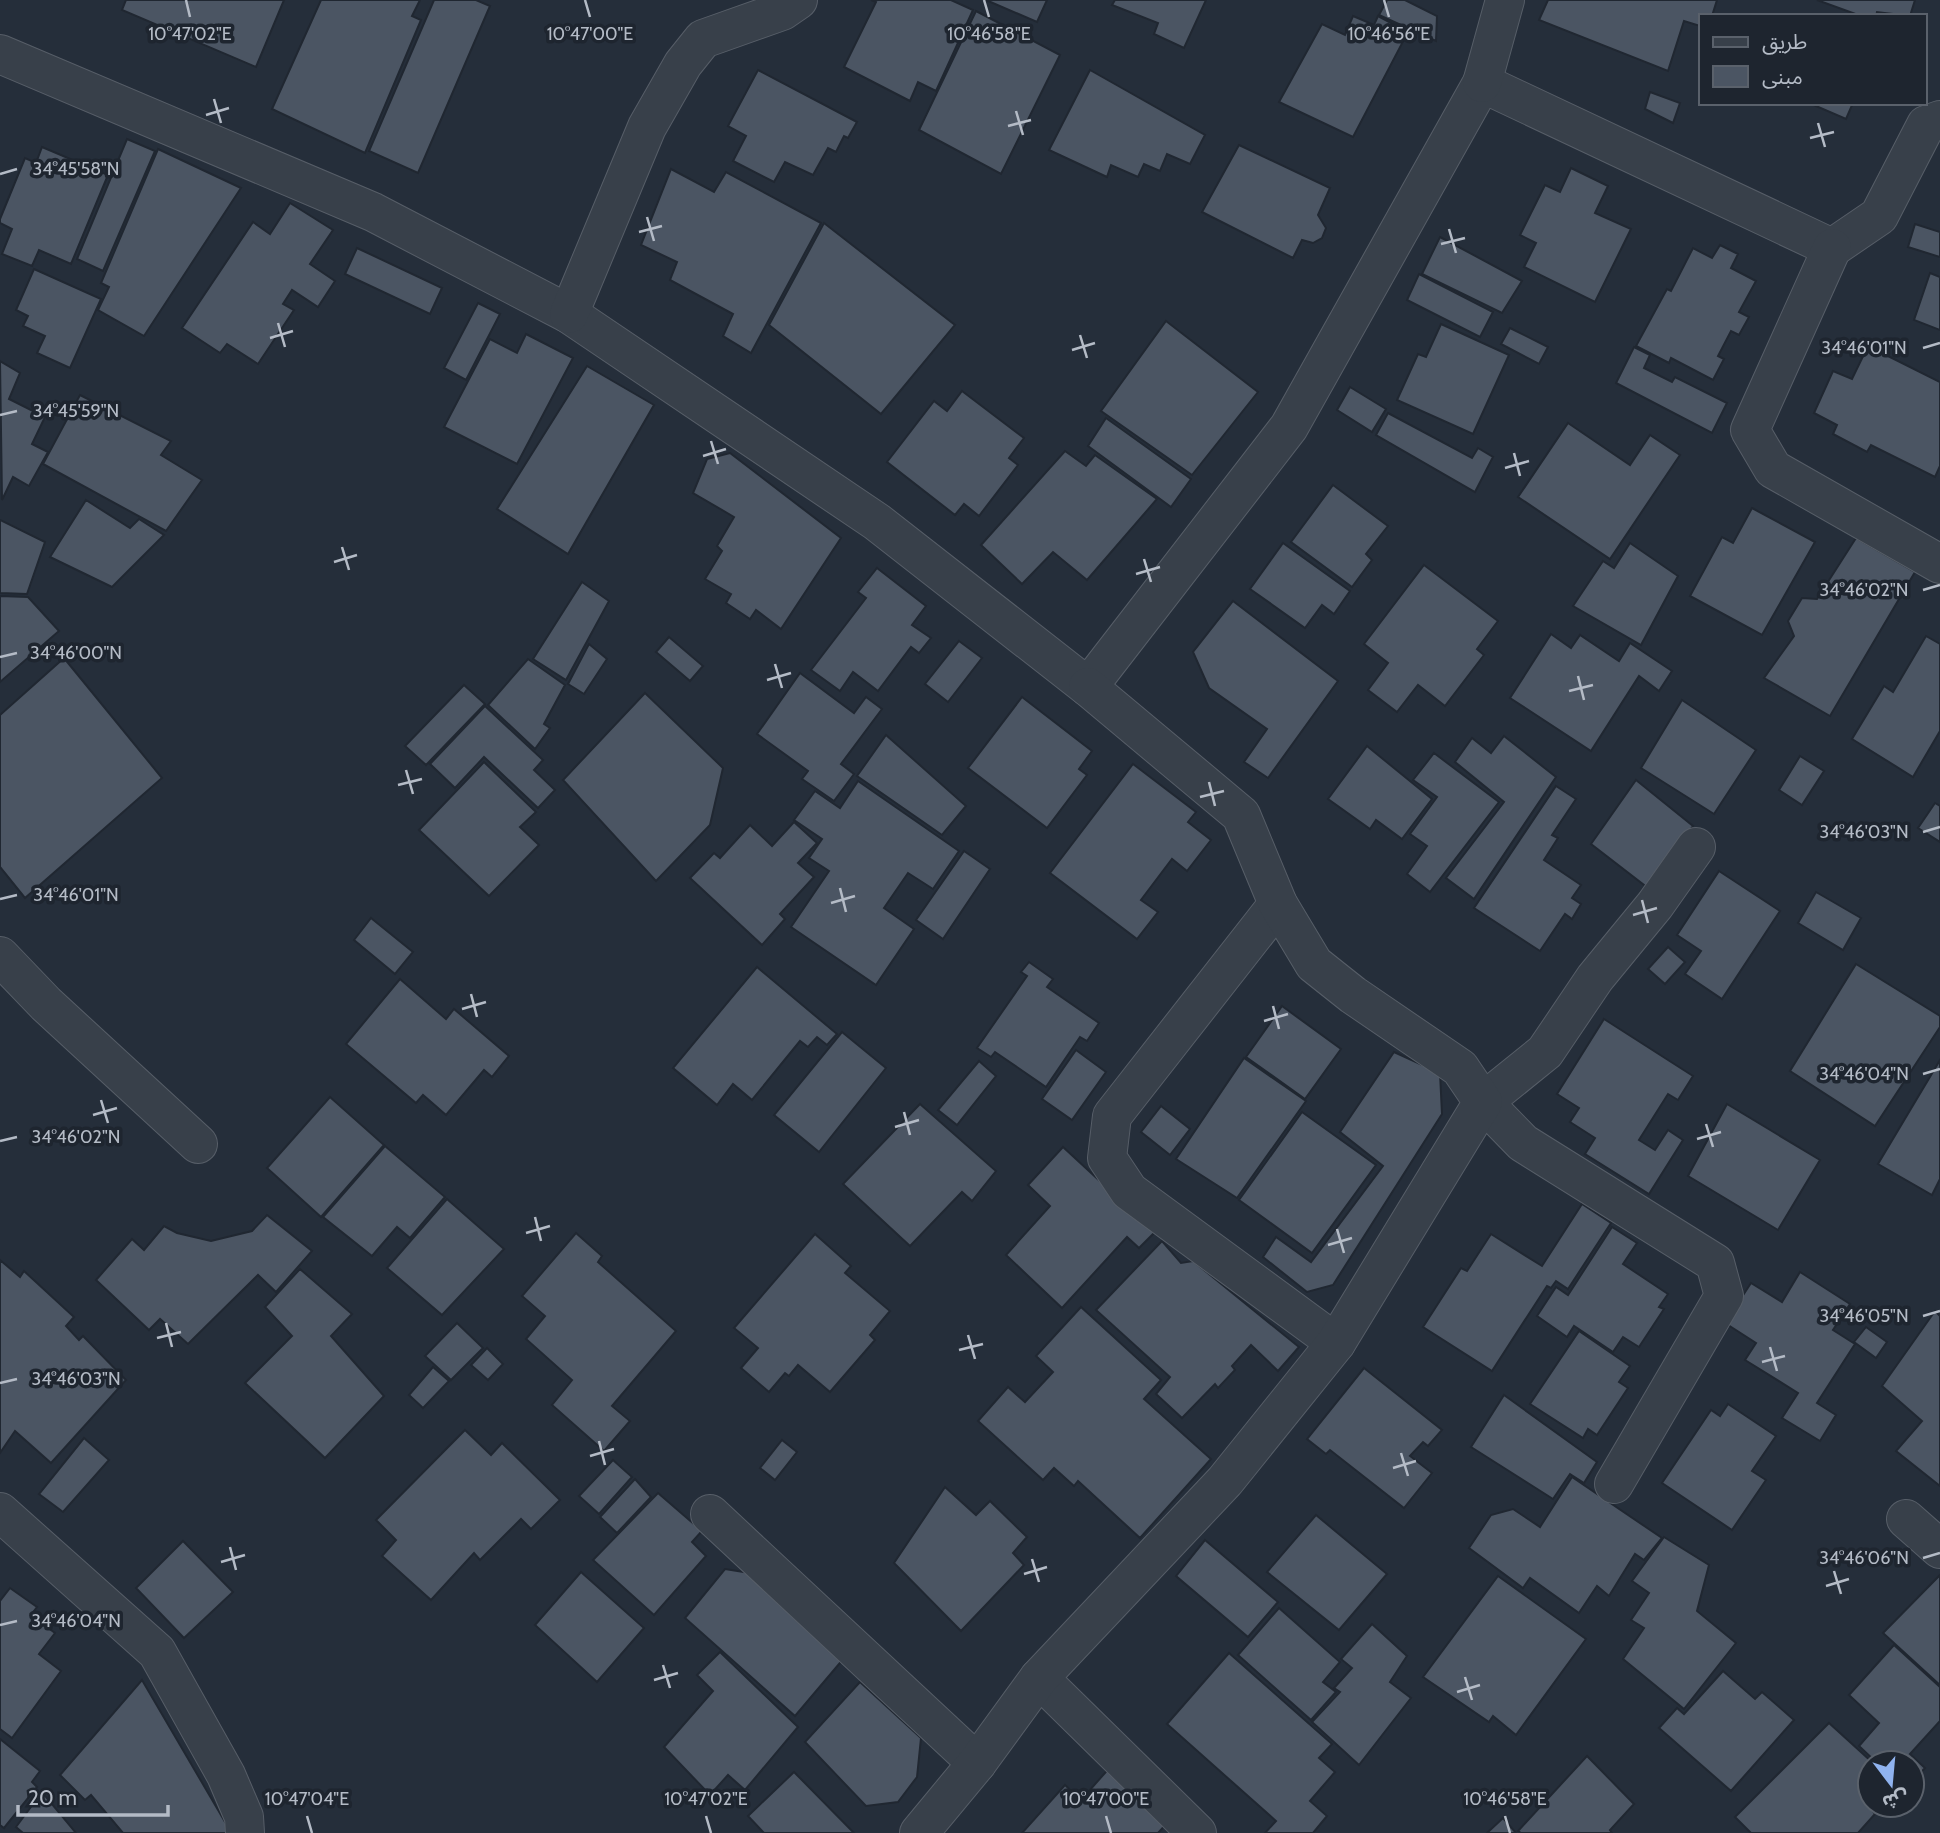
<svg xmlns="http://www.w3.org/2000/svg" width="1940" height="1833" font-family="Cabin,'Noto Sans Arabic',sans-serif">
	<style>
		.building { fill: #4b5563; stroke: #202731; stroke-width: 2 }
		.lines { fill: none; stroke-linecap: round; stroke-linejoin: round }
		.minor-casing { stroke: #575e68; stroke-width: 40 }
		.minor { stroke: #38404a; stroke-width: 38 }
		.ticks { fill: none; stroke: #b4bbc6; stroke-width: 2.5 }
		.ticks-label { font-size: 18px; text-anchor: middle; fill: #b4bbc6; stroke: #1e252f; stroke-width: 7; stroke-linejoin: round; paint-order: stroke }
	</style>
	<rect width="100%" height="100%" fill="#252e3a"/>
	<g class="building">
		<polygon points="126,0 284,0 256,67 122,10"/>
		<polygon points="321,0 420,0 412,16 421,20 365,153 272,109"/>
		<polygon points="434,0 476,0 490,6 418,173 369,151"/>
		<polygon points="871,0 951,0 973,10 936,91 918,82 910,101 844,67 876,2"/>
		<polygon points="986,0 1047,0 1037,22"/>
		<polygon points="1115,0 1206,0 1184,48 1154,34 1158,23 1112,5"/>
		<polygon points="1387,0 1405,0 1437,16 1436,41 1379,15"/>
		<polygon points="1548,0 1717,0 1712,16 1700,16 1700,26 1684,21 1668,71 1539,20"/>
		<polygon points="1817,0 1915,0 1910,16 1877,12 1876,16 1861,16"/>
		<polygon points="976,11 1060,55 1001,174 919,130"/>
		<polygon points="1353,16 1374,25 1378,16 1408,32 1353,137 1279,102 1322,24 1345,35"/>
		<polygon points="758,70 857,122 848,138 844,136 836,152 828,148 813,175 785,162 774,182 733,161 746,136 728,126"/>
		<polygon points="1090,70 1205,135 1190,164 1167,154 1160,171 1144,164 1138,177 1111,165 1107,177 1049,150"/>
		<polygon points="1650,92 1680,103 1673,123 1645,109"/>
		<polygon points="1809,103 1853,103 1846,119"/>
		<polygon points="127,139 155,151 103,271 77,259"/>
		<polygon points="1239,145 1330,188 1318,215 1326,228 1322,238 1313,243 1302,240 1293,258 1202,212"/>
		<polygon points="42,147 108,175 71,264 39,250 32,266 2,254 12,229 0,223 0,219 25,158 36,163"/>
		<polygon points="158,149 241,188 144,336 98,310 109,287 101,283"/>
		<polygon points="1571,168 1608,186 1595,213 1631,229 1595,302 1524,267 1536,243 1520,235 1545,185 1560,192"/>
		<polygon points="671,169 714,192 726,172 821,223 751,353 723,336 733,314 670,280 677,262 641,245"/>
		<polygon points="290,203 333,230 310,264 335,281 318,307 292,290 283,304 294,310 258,364 227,344 220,353 182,328 253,222 270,234"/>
		<polygon points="824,223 955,325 881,414 769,325"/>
		<polygon points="1915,224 1940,232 1940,257 1908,247"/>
		<polygon points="1440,237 1522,281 1502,313 1422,274"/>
		<polygon points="1720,245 1738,254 1731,268 1756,281 1739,312 1749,317 1739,335 1731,331 1718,356 1724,359 1713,380 1671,358 1669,363 1636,346 1667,289 1671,291 1693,248 1712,258"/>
		<polygon points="357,248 442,288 430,314 345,274"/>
		<polygon points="34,269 101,299 70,368 37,353 45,336 23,326 28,316 16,310"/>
		<polygon points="1930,273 1940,277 1940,330 1914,320"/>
		<polygon points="1419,274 1493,312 1480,337 1407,300"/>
		<polygon points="478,303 500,314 466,380 444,368"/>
		<polygon points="1166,321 1258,392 1192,475 1101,411"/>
		<polygon points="1441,324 1509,355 1473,434 1397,400 1418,354 1426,357"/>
		<polygon points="1510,328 1548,347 1539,364 1501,344"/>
		<polygon points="526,334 573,358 517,464 444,427 490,339 517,353"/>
		<polygon points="1868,346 1940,382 1940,466 1935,477 1871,445 1867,452 1833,434 1837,425 1814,413 1833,371 1852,379"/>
		<polygon points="1634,347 1650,355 1644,368 1672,382 1675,377 1727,403 1712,433 1616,383"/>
		<polygon points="0,361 20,373 9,399 45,417 32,444 48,452 29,486 13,477 2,500"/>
		<polygon points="587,366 654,405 568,554 497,509"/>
		<polygon points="1350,387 1386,409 1372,432 1337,410"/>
		<polygon points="962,391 1024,438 1009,458 1018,465 979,516 964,504 955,515 887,462 934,401 947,411"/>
		<polygon points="80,395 171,441 161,455 202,480 166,531 43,464"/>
		<polygon points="1388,413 1472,458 1478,448 1493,457 1475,492 1376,435"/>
		<polygon points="1106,418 1191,479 1171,507 1088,446"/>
		<polygon points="1568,423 1630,465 1650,435 1680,455 1610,559 1518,497"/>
		<polygon points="1065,451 1086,466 1095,455 1157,499 1087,580 1053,552 1022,584 981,545"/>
		<polygon points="730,453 841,538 781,629 756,610 750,619 726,603 731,594 705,579 722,551 717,546 734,517 693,493 707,459"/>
		<polygon points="1333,485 1388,526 1366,554 1372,560 1352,587 1291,542"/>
		<polygon points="86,500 130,528 139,519 164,535 112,587 50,557"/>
		<polygon points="1752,508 1815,542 1762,635 1690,596 1722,537 1733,543"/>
		<polygon points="0,520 45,542 27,594 0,593"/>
		<polygon points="1856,538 1915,572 1830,716 1764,678 1794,636 1788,621 1802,598 1817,599"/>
		<polygon points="1283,543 1350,591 1334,614 1322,605 1305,628 1250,589"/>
		<polygon points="1630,543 1678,576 1641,645 1573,606 1603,561 1614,568"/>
		<polygon points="1424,565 1498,621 1477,649 1484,655 1445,706 1418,685 1397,712 1368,690 1388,663 1364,644"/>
		<polygon points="877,568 926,606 912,625 931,638 919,653 911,647 878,691 853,672 840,691 811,670 866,598 858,592"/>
		<polygon points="582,582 609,601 566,680 533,659"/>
		<polygon points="0,596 28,597 59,631 0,682"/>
		<polygon points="1233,601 1338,681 1268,778 1244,762 1267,729 1209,688 1193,652"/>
		<polygon points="1551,634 1571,648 1580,635 1619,661 1630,643 1672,671 1659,691 1639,676 1591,751 1510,698"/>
		<polygon points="1926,636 1940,644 1940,731 1913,777 1852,739 1884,686 1893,692"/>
		<polygon points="669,637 703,666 690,681 656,652"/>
		<polygon points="959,641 982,658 948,702 925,684"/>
		<polygon points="589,644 607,659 584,694 568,684"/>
		<polygon points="64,658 162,778 25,898 0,867 0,715"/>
		<polygon points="528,659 565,685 544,724 550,728 535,749 488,705"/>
		<polygon points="800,673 854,713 866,697 882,709 841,764 854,774 834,801 802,779 808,771 757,734"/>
		<polygon points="464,685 485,704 426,765 405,746"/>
		<polygon points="645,693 723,768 710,825 656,881 563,780"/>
		<polygon points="1022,697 1092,751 1079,769 1087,775 1047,828 968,768"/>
		<polygon points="1682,700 1756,750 1714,814 1641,768"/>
		<polygon points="485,706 543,760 534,770 555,790 538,808 484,757 455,788 430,764"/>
		<polygon points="886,735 966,806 942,835 857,776"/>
		<polygon points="1504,736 1556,777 1474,899 1446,878 1504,802 1455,762 1472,738 1491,753"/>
		<polygon points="1367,746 1432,799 1402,839 1376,820 1370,829 1328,799"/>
		<polygon points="1434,753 1499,802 1430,892 1407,874 1427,846 1410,834 1437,797 1413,780"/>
		<polygon points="1800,756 1824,771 1802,805 1779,790"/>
		<polygon points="484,762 536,812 520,827 539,845 489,896 419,830"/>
		<polygon points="1133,764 1196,812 1188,822 1211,840 1187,871 1172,859 1141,900 1158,912 1137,939 1050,873"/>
		<polygon points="1636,780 1693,826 1648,888 1591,844"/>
		<polygon points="858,781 959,851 933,889 908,873 884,908 914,929 876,985 791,927 829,871 809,858 822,839 794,820 815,791 840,808"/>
		<polygon points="1556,786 1576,799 1552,835 1558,838 1544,860 1581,885 1572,898 1581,904 1572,919 1565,914 1540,951 1474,908"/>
		<polygon points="1935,803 1940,806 1940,842 1918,828"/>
		<polygon points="794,822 817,843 798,863 814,877 780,914 785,919 762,945 690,878 714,853 720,858 750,825 772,846"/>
		<polygon points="964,851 990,869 943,939 916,920"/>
		<polygon points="1719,871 1780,911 1722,999 1685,974 1701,951 1677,935"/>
		<polygon points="1816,892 1861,918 1843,950 1798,923"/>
		<polygon points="371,918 413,952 395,974 354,940"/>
		<polygon points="1668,947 1685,962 1665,984 1648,969"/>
		<polygon points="1029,962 1053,979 1047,987 1099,1023 1087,1041 1080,1037 1046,1087 995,1052 991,1057 977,1048 1027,976 1021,972"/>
		<polygon points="1856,964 1940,1016 1940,1027 1875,1126 1790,1071"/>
		<polygon points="757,967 837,1034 827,1045 817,1037 808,1047 800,1041 752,1100 733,1084 717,1105 673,1068"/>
		<polygon points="400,979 446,1019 454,1009 509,1056 492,1077 484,1070 446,1115 423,1095 416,1103 346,1044"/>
		<polygon points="1282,1006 1341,1049 1305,1099 1246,1057"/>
		<polygon points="1604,1019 1693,1076 1678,1100 1668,1094 1639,1140 1655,1150 1668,1130 1683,1140 1649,1194 1585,1154 1595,1138 1570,1122 1579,1108 1557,1094"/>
		<polygon points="842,1032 886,1068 819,1152 774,1115"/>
		<polygon points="1076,1050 1106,1072 1072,1120 1042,1099"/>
		<polygon points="1394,1052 1440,1073 1442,1114 1333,1285 1307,1292 1263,1257 1276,1237 1311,1262 1383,1166 1340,1132"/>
		<polygon points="1244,1058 1306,1101 1237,1198 1176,1159"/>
		<polygon points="1940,1060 1940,1179 1932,1195 1878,1164"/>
		<polygon points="979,1061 996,1076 957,1125 938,1110"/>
		<polygon points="330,1097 384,1145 321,1217 267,1168"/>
		<polygon points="920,1104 996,1171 972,1201 962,1192 910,1246 843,1184"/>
		<polygon points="1727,1104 1820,1160 1778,1230 1688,1176"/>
		<polygon points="1161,1106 1190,1129 1170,1155 1141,1132"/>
		<polygon points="1302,1112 1376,1165 1312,1253 1239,1200"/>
		<polygon points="385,1146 445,1197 410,1238 397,1227 372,1256 323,1217"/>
		<polygon points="1063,1147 1155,1232 1139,1248 1127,1237 1062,1308 1006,1255 1050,1206 1028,1185"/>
		<polygon points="447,1199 504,1249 442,1315 387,1268"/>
		<polygon points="1582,1204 1611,1223 1568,1289 1556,1281 1551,1288 1547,1286 1492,1371 1423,1327 1461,1268 1467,1271 1491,1234 1542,1266"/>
		<polygon points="267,1215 312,1251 276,1292 258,1275 188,1344 160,1319 149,1330 96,1280 132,1239 144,1250 164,1226 177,1233 211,1241 252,1231"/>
		<polygon points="1612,1227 1637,1243 1623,1264 1668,1294 1659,1307 1664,1309 1639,1347 1623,1337 1613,1352 1574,1326 1567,1337 1537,1316 1556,1287 1568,1295"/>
		<polygon points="576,1233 602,1256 598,1262 676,1331 612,1406 630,1421 604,1451 552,1405 572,1380 526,1339 545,1316 522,1296"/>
		<polygon points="815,1234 851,1266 845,1273 890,1311 870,1335 875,1340 830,1392 798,1365 789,1376 785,1373 769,1392 741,1368 758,1348 734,1328"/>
		<polygon points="1162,1241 1181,1263 1193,1261 1299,1347 1278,1371 1251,1345 1232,1366 1235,1370 1218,1388 1215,1384 1182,1418 1156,1394 1170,1377 1096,1310"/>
		<polygon points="0,1260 20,1277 24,1271 74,1317 66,1326 79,1340 83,1336 126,1380 51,1463 15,1431 0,1453"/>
		<polygon points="300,1269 352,1314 331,1336 384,1396 325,1458 245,1383 292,1336 265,1307"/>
		<polygon points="1800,1272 1850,1304 1833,1330 1855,1344 1817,1403 1836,1415 1820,1441 1782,1418 1798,1393 1745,1360 1756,1343 1725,1323 1751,1283 1782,1302"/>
		<polygon points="1081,1307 1161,1380 1144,1399 1211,1459 1140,1538 1078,1481 1074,1486 1054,1468 1043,1480 978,1421 1008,1387 1025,1402 1053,1372 1036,1356"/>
		<polygon points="1935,1311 1940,1316 1940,1486 1896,1451 1922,1421 1882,1386"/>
		<polygon points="457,1323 483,1348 451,1380 425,1356"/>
		<polygon points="1866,1327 1887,1342 1876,1358 1854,1342"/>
		<polygon points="1579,1331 1630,1366 1619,1382 1628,1388 1597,1435 1588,1429 1583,1438 1530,1404"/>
		<polygon points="487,1348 503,1364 488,1380 471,1365"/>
		<polygon points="433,1367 449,1381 423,1408 409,1395"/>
		<polygon points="1364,1368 1442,1430 1428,1446 1423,1442 1410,1456 1432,1473 1404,1508 1330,1450 1326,1454 1307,1439"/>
		<polygon points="1504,1395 1597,1462 1584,1483 1570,1474 1553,1499 1471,1447"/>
		<polygon points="1728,1404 1776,1436 1752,1471 1766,1480 1732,1530 1662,1483 1711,1410 1720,1416"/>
		<polygon points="465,1430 491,1455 502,1443 560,1500 531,1529 521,1519 480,1560 474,1553 431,1600 382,1556 396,1540 376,1520"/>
		<polygon points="84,1438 109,1460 63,1512 39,1494"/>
		<polygon points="782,1440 797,1452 775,1480 760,1468"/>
		<polygon points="613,1460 632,1477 599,1514 579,1496"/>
		<polygon points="1572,1477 1662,1538 1644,1560 1635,1554 1609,1596 1597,1586 1579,1613 1530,1578 1523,1588 1469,1548 1491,1515 1513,1509 1540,1527"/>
		<polygon points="635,1479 651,1497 617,1533 600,1517"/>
		<polygon points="945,1487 976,1515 990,1501 1027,1537 1013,1553 1024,1565 961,1631 894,1563"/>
		<polygon points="658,1493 702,1531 692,1542 706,1556 654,1615 593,1560"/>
		<polygon points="1316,1515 1387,1574 1339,1630 1267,1572"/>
		<polygon points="1664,1537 1709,1565 1697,1611 1736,1643 1684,1709 1623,1659 1644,1628 1631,1620 1649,1593 1632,1581"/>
		<polygon points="1205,1540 1278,1602 1248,1637 1176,1576"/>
		<polygon points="183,1541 233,1592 184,1638 136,1588"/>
		<polygon points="725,1569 756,1574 845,1657 795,1716 685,1618"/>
		<polygon points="581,1572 644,1628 597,1682 535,1625"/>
		<polygon points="1940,1575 1940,1685 1883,1633"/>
		<polygon points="1498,1576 1586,1639 1516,1735 1493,1716 1489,1722 1423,1677"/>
		<polygon points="10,1588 37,1607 31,1615 55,1633 39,1654 61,1671 12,1738 0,1729 0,1601"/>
		<polygon points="1279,1608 1340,1662 1323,1682 1336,1692 1311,1720 1238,1655"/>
		<polygon points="1372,1624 1407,1656 1390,1682 1411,1698 1359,1765 1312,1722 1340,1692 1334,1688 1352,1668 1341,1659"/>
		<polygon points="1894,1645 1940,1687 1940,1721 1910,1754 1925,1768 1912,1782 1912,1763 1877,1763 1859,1746 1879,1723 1849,1695"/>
		<polygon points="720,1652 798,1727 745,1790 728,1775 710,1795 664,1747 713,1691 697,1675"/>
		<polygon points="1229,1653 1332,1744 1319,1758 1335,1772 1310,1801 1327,1816 1313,1833 1265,1833 1276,1821 1167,1724"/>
		<polygon points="1723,1671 1755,1699 1762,1692 1794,1720 1731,1791 1659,1728 1677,1708 1684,1714"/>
		<polygon points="142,1680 228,1827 227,1833 123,1833 91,1795 85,1800 60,1775"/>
		<polygon points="860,1682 921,1738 917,1777 898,1802 866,1806 805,1742"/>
		<polygon points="1829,1723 1873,1763 1870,1763 1870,1800 1867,1804 1875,1814 1858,1833 1751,1833 1735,1817"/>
		<polygon points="0,1739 40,1771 32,1782 37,1787 4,1828 0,1825"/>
		<polygon points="1120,1756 1181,1808 1158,1833 1022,1833 1065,1785 1081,1800"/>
		<polygon points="1587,1756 1634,1804 1610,1830 1612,1833 1521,1833 1518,1831"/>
		<polygon points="794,1772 854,1833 764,1833 748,1816"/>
		<polygon points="42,1792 76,1833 23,1833 16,1827"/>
		<polygon points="1503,1818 1516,1833 1487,1833"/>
	</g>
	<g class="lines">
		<defs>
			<g id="minor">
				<polyline points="0,54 373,212 569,314 877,522 1088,687 1289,427 1482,83 1832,248 1879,216 1926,125 1940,120"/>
				<polyline points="1482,83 1505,0"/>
				<polyline points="1832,248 1750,430 1773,469 1940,564"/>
				<polyline points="569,314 647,127 683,64 703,39 782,11 798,0"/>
				<polyline points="1278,904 1112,1116 1107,1158 1129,1191 1336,1343"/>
				<polyline points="0,956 46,1004 198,1144"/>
				<polyline points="1614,1484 1724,1296 1715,1263 1523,1143 1483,1102 1545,1052 1595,978 1655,905 1696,847"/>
				<polyline points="0,1512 157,1652 226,1775 244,1817 245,1833"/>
				<polyline points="710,1514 977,1763"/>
				<polyline points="1906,1519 1940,1549"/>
				<polyline points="1039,1678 1197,1833"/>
				<polyline points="919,1833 977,1763 1039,1678 1225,1481 1336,1343 1483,1102 1460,1068 1353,995 1314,964 1278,904 1241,815 1088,687"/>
			</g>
		</defs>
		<use href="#minor" class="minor-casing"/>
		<use href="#minor" class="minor"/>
	</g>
	<path class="ticks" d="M186 0 190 17M585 0 590 17M984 0 989 17M1384 0 1389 17M214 99 221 123M1016 111 1023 135M206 115 229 108M1818 123 1825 147M1008 126 1031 120M1810 138 1834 132M0 174 17 169M647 217 654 241M1449 229 1456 253M639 232 662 226M1441 244 1465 238M278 323 285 347M1080 335 1087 358M270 338 293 331M1923 348 1940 343M1072 350 1095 343M0 415 17 411M711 441 718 464M1514 453 1520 476M703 456 726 449M1505 468 1529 461M342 547 349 570M1144 559 1151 582M334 562 357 555M1136 574 1160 567M1923 590 1940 585M0 657 17 653M775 664 782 688M1578 676 1584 700M767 680 791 673M1569 691 1593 685M406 770 413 794M1209 782 1215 806M398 785 422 779M1200 797 1224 791M1923 832 1940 827M840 888 846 912M0 899 17 895M1642 900 1648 923M831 903 855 896M1633 915 1657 908M471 994 477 1017M1273 1006 1279 1029M462 1009 486 1002M1264 1021 1288 1014M1923 1074 1940 1069M101 1100 108 1123M904 1112 910 1135M93 1115 117 1108M1706 1124 1713 1147M895 1127 919 1120M1697 1139 1721 1132M0 1141 17 1137M535 1217 541 1241M1337 1229 1344 1253M526 1233 550 1226M1328 1245 1352 1238M1923 1316 1940 1311M166 1323 172 1347M968 1335 975 1359M157 1338 181 1332M1770 1347 1777 1371M959 1350 983 1344M1762 1362 1785 1356M0 1383 17 1379M599 1441 605 1465M1401 1453 1408 1476M590 1456 614 1449M1393 1468 1416 1461M230 1547 236 1570M1923 1558 1940 1553M1032 1559 1039 1582M221 1562 245 1555M1834 1571 1841 1594M1024 1574 1047 1567M1826 1586 1849 1579M0 1625 17 1621M663 1665 670 1688M1465 1677 1472 1700M654 1680 678 1673M1457 1692 1480 1685M307 1816 312 1833M706 1816 711 1833M1106 1816 1111 1833M1505 1816 1510 1833"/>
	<g class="ticks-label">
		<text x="190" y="40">10°47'02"E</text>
		<text x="590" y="40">10°47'00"E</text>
		<text x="989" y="40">10°46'58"E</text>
		<text x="1389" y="40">10°46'56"E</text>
		<text x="76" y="175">34°45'58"N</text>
		<text x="1864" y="354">34°46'01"N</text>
		<text x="76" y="417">34°45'59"N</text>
		<text x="1864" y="596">34°46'02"N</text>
		<text x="76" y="659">34°46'00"N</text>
		<text x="1864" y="838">34°46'03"N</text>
		<text x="76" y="901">34°46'01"N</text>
		<text x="1864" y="1080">34°46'04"N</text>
		<text x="76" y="1143">34°46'02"N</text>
		<text x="1864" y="1322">34°46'05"N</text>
		<text x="76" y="1385">34°46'03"N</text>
		<text x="1864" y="1564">34°46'06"N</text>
		<text x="76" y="1627">34°46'04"N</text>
		<text x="307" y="1805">10°47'04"E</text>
		<text x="706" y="1805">10°47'02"E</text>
		<text x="1106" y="1805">10°47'00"E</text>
		<text x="1505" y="1805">10°46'58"E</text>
	</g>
	<rect x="1699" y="14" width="228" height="91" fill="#1e252f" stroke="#5a616b" stroke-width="2"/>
	<rect x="1713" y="37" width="35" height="10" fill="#38404a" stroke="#5a616b" stroke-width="2"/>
	<text x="1762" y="49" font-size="21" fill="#b4bbc6">طريق</text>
	<rect x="1713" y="66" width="35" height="21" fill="#4b5563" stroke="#5a616b" stroke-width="2"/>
	<text x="1762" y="84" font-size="21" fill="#b4bbc6">مبنى</text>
	<g transform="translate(1891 1784) rotate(164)"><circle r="33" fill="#1e252f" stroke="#5a616b" stroke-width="2"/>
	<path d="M0-5L12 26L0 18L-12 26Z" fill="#90b3ef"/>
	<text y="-10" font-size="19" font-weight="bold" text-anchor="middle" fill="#b4bbc6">ش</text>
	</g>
	<path d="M18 1805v10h150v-10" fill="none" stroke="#b4bbc6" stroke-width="3.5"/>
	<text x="28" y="1805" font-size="21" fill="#b4bbc6" stroke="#1e252f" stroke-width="5" paint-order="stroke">20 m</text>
</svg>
